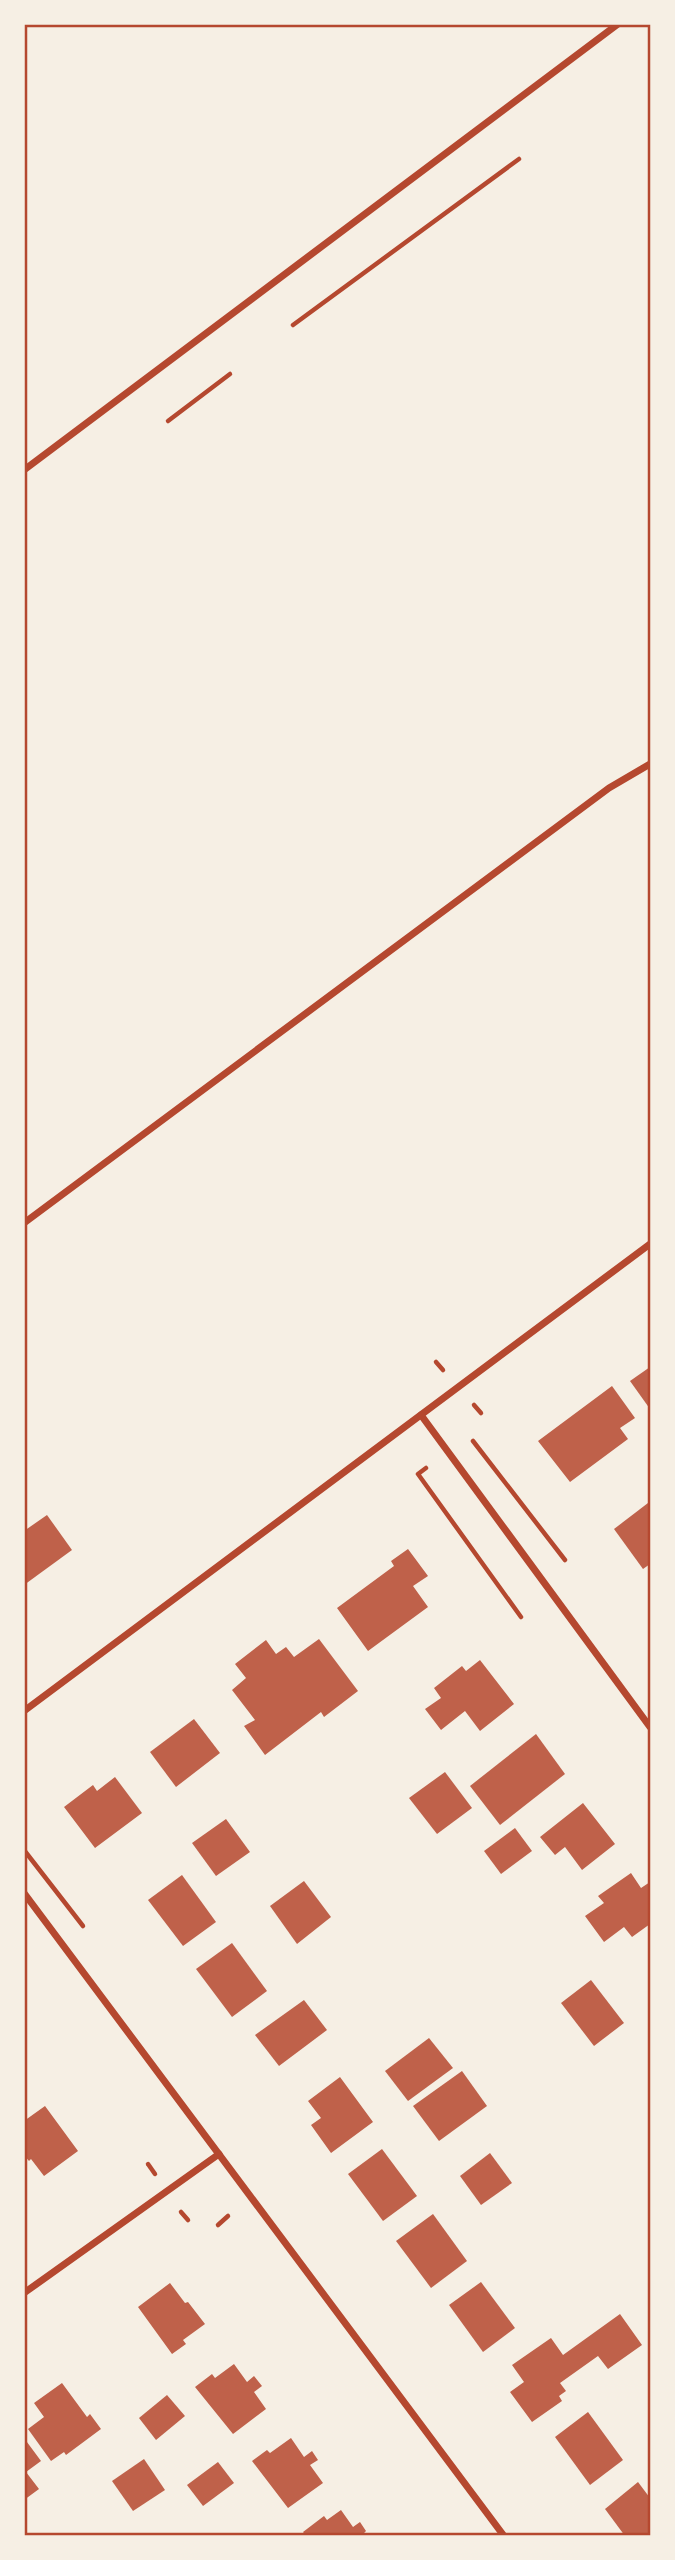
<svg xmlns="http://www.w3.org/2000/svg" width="675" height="2560" font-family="'Fira Sans Condensed',sans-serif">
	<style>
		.building { fill: #bf614a }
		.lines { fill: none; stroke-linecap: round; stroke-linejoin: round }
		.path { stroke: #b5482f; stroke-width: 4.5 }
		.minor { stroke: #b5482f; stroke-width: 7 }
		.neatline { fill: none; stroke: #b5482f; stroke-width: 2.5 }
	</style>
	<rect width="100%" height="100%" fill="#f6efe4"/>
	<g class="building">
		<polygon points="650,1367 650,1409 630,1381"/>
		<polygon points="612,1386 635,1418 620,1428 628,1439 570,1482 538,1441"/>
		<polygon points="648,1503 650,1507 650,1564 643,1569 614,1529"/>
		<polygon points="47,1515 72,1550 24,1585 24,1531"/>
		<polygon points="408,1549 428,1576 413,1586 428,1607 368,1651 337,1608 394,1566 391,1561"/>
		<polygon points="319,1639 358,1691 324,1717 321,1712 265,1755 244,1726 255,1720 232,1690 246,1678 235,1664 266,1640 276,1654 286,1647 294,1657"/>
		<polygon points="480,1660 514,1704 480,1731 465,1711 441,1730 425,1709 441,1698 434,1688 462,1666 466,1671"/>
		<polygon points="194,1719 220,1753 176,1787 150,1752"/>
		<polygon points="536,1734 565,1774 500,1825 470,1786"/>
		<polygon points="445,1772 472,1808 437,1834 409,1798"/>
		<polygon points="115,1777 142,1813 95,1848 64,1807 93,1785 97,1791"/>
		<polygon points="583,1803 615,1844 582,1870 565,1847 555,1855 540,1837"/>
		<polygon points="226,1819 250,1852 216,1876 192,1843"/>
		<polygon points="515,1828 532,1851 501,1874 484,1851"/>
		<polygon points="631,1873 641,1888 650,1882 650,1924 632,1937 624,1927 604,1942 585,1916 604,1903 598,1896"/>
		<polygon points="182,1875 216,1922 183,1946 148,1900"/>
		<polygon points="304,1881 331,1917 297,1944 270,1906"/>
		<polygon points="232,1943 267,1991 232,2017 196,1969"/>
		<polygon points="591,1980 624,2023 594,2046 561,2003"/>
		<polygon points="304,2000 327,2030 279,2066 255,2035"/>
		<polygon points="429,2038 453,2068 408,2101 385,2071"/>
		<polygon points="462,2071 487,2106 439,2141 413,2106"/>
		<polygon points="340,2077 373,2122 331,2153 311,2125 321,2118 308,2101"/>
		<polygon points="45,2106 78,2151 44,2176 31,2159 29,2161 24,2155 24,2121"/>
		<polygon points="382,2149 417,2196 383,2221 348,2174"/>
		<polygon points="490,2153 512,2183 481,2205 460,2176"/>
		<polygon points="433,2214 467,2261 431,2288 396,2241"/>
		<polygon points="481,2282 515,2328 483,2352 449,2305"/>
		<polygon points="170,2283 185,2303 188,2302 205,2324 183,2340 186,2344 172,2354 138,2307"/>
		<polygon points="620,2314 642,2345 608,2369 598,2356 560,2383 566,2391 559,2396 562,2401 532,2422 510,2392 524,2382 512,2365 551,2338 563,2355"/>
		<polygon points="234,2364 247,2382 254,2376 262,2386 254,2392 266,2409 233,2434 195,2387 212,2374 215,2378"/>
		<polygon points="62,2383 87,2417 90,2414 101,2429 66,2455 64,2452 51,2461 28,2429 44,2417 34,2403"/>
		<polygon points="167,2395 185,2416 156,2440 139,2418"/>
		<polygon points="588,2412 623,2460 590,2485 555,2437"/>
		<polygon points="24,2438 41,2461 26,2472 39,2489 24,2500"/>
		<polygon points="291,2438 304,2457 312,2451 318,2460 310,2465 323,2483 288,2508 252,2461 267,2450 270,2453"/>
		<polygon points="144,2459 165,2490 133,2511 112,2481"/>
		<polygon points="218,2462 234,2483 203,2506 187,2485"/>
		<polygon points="638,2482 650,2498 650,2536 625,2536 605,2509"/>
		<polygon points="341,2510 353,2527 360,2522 366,2531 361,2536 306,2536 303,2532 324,2516 327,2520"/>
	</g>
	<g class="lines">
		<g class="path">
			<polyline points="293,325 519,159"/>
			<polyline points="168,421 230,374"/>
			<polyline points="436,1362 443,1370"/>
			<polyline points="474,1405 481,1413"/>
			<polyline points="473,1441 565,1560"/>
			<polyline points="426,1468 418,1474 521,1617"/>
			<polyline points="24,1850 83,1926"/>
			<polyline points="148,2164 155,2174"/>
			<polyline points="181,2212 188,2220"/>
			<polyline points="218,2225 228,2216"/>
		</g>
		<g class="minor">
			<polyline points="24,470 618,24"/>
			<polyline points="24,1223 609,788 650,764"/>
			<polyline points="421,1415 650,1727"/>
			<polyline points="24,1711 650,1244"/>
			<polyline points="24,1893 504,2536"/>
			<polyline points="24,2293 219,2154"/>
		</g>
	</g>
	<rect width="675" height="2560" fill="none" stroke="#f6efe4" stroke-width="52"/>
	<rect x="26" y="26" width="623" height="2508" class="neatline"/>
</svg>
